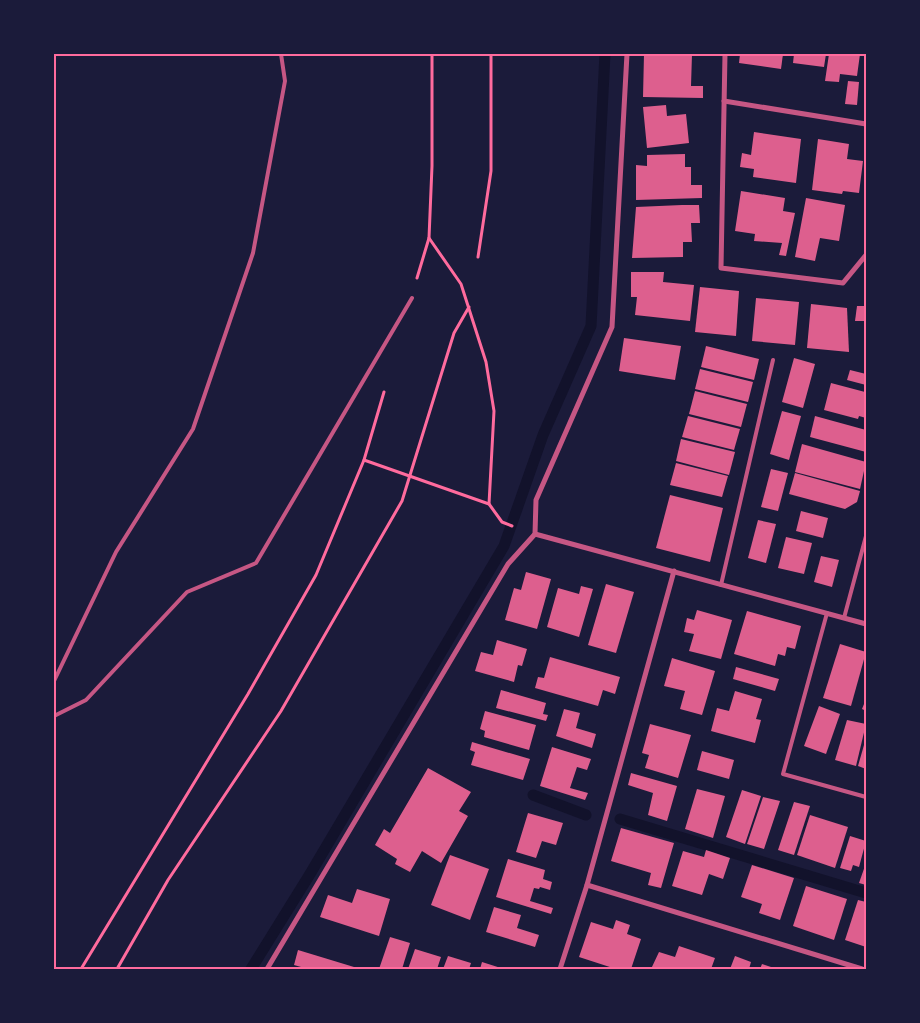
<svg xmlns="http://www.w3.org/2000/svg" width="920" height="1023" font-family="'Open Sans',sans-serif">
	<style>
		.lines { fill: none; stroke-linecap: round; stroke-linejoin: round }
		.stream { stroke: #12122b; stroke-width: 11 }
		.building { fill: #dd5f8e }
		.path { stroke: #ff6b9d; stroke-width: 3 }
		.service { stroke: #c65784; stroke-width: 4 }
		.minor { stroke: #c65784; stroke-width: 5 }
		.neatline { fill: none; stroke: #ff6b9d; stroke-width: 2 }
	</style>
	<rect width="100%" height="100%" fill="#1b1b3a"/>
	<g class="lines">
		<g class="stream">
			<polyline points="533,795 586,815"/>
			<polyline points="620,819 866,893"/>
			<polyline points="251,969 310,874 504,546 543,435 591,326 605,54"/>
		</g>
	</g>
	<g class="building">
		<polygon points="644,54 692,54 691,86 703,86 703,98 643,97"/>
		<polygon points="740,54 783,54 781,69 739,63"/>
		<polygon points="794,54 826,54 824,67 793,63"/>
		<polygon points="829,54 860,54 857,76 840,74 839,82 825,81"/>
		<polygon points="848,81 859,82 857,105 845,104"/>
		<polygon points="666,105 667,116 686,114 689,143 647,148 643,107"/>
		<polygon points="754,132 801,139 796,183 753,177 754,169 740,167 742,153 751,155"/>
		<polygon points="818,139 849,144 847,159 863,161 859,193 843,191 842,194 812,190"/>
		<polygon points="685,154 685,167 691,167 691,185 702,185 702,198 636,200 636,165 647,166 647,155"/>
		<polygon points="741,191 785,198 783,211 795,213 786,256 779,255 782,243 754,241 755,234 735,231"/>
		<polygon points="806,198 845,205 839,241 820,238 815,261 795,257"/>
		<polygon points="682,205 699,205 700,223 691,223 692,242 683,242 683,257 632,258 636,207"/>
		<polygon points="631,272 664,272 663,282 694,285 690,321 635,315 637,297 631,297"/>
		<polygon points="700,287 739,291 736,336 695,332"/>
		<polygon points="756,298 799,302 795,345 752,341"/>
		<polygon points="811,304 847,308 849,352 807,348"/>
		<polygon points="857,306 866,306 866,321 855,321"/>
		<polygon points="624,338 681,346 675,380 619,371"/>
		<polygon points="706,346 759,359 754,380 701,367"/>
		<polygon points="794,358 815,364 803,408 782,402"/>
		<polygon points="700,369 753,382 748,402 695,389"/>
		<polygon points="850,370 866,374 866,385 847,380"/>
		<polygon points="831,383 865,392 866,418 859,416 858,419 824,410"/>
		<polygon points="695,391 747,404 741,427 689,414"/>
		<polygon points="782,411 801,416 789,460 770,454"/>
		<polygon points="688,416 740,429 734,450 682,437"/>
		<polygon points="815,416 866,430 866,452 810,437"/>
		<polygon points="681,439 735,452 729,475 676,461"/>
		<polygon points="802,444 866,462 860,489 795,472"/>
		<polygon points="676,463 728,476 722,497 670,485"/>
		<polygon points="771,469 788,473 778,511 761,507"/>
		<polygon points="795,473 860,491 857,502 845,509 789,494"/>
		<polygon points="670,495 723,508 710,562 656,548"/>
		<polygon points="801,511 828,518 823,538 796,531"/>
		<polygon points="758,520 776,524 766,563 748,558"/>
		<polygon points="786,537 812,543 804,574 778,568"/>
		<polygon points="821,556 839,560 832,587 814,582"/>
		<polygon points="526,572 551,579 537,629 505,620 514,588 521,590"/>
		<polygon points="606,584 634,592 616,653 588,645"/>
		<polygon points="581,586 593,589 579,637 547,627 558,588 579,594"/>
		<polygon points="697,610 732,620 721,659 689,651 694,634 684,632 687,618 694,620"/>
		<polygon points="747,611 801,626 795,649 787,647 785,656 778,654 775,666 734,654"/>
		<polygon points="497,640 527,649 522,666 518,665 514,682 475,671 481,652 493,655"/>
		<polygon points="840,644 866,652 851,706 823,698"/>
		<polygon points="550,657 620,677 615,694 603,690 598,706 535,688 538,677 544,678"/>
		<polygon points="672,658 715,671 702,715 680,709 685,691 664,686"/>
		<polygon points="736,667 779,679 775,691 733,679"/>
		<polygon points="501,690 546,703 543,714 548,715 546,721 496,708"/>
		<polygon points="735,691 762,699 756,719 761,720 755,743 711,731 717,708 729,711"/>
		<polygon points="866,699 866,711 862,709"/>
		<polygon points="819,706 840,714 826,754 804,746"/>
		<polygon points="564,709 580,713 576,728 596,734 592,748 556,736"/>
		<polygon points="485,711 536,725 529,750 484,737 485,731 480,729"/>
		<polygon points="847,720 866,724 856,766 835,760"/>
		<polygon points="650,724 691,735 678,778 645,768 649,755 642,753"/>
		<polygon points="866,738 866,769 858,766"/>
		<polygon points="472,742 530,759 523,780 471,765 475,752 470,750"/>
		<polygon points="552,747 591,759 587,770 577,767 570,788 588,793 585,800 540,786"/>
		<polygon points="702,751 734,760 729,779 697,770"/>
		<polygon points="428,768 471,792 459,811 468,816 441,863 422,851 410,872 395,864 397,859 375,845 384,829 390,833"/>
		<polygon points="631,773 677,786 667,821 648,815 653,793 628,785"/>
		<polygon points="697,789 725,796 713,838 685,829"/>
		<polygon points="742,790 761,796 745,844 726,837"/>
		<polygon points="763,797 780,801 764,849 747,844"/>
		<polygon points="794,802 810,806 794,855 778,850"/>
		<polygon points="528,813 563,823 556,845 542,841 536,858 516,852"/>
		<polygon points="810,815 848,827 835,868 797,855"/>
		<polygon points="621,828 674,843 661,888 648,885 651,873 611,861"/>
		<polygon points="850,836 866,841 859,867 853,865 851,871 840,868"/>
		<polygon points="706,850 730,858 723,879 709,874 702,895 672,886 683,851 704,857"/>
		<polygon points="450,855 489,869 470,920 431,905"/>
		<polygon points="508,859 545,870 543,879 552,882 550,890 540,887 539,889 534,888 530,901 553,908 551,914 496,897"/>
		<polygon points="866,863 866,885 859,883"/>
		<polygon points="752,865 794,878 780,920 759,913 762,904 741,897"/>
		<polygon points="806,886 847,899 834,940 793,926"/>
		<polygon points="357,889 390,899 379,936 320,917 328,895 352,903"/>
		<polygon points="858,900 866,902 866,947 845,940"/>
		<polygon points="494,907 521,915 517,928 539,935 535,947 486,932"/>
		<polygon points="616,920 630,925 627,934 641,939 631,969 616,969 579,957 591,922 613,929"/>
		<polygon points="390,937 410,943 402,969 379,969"/>
		<polygon points="679,946 715,958 711,969 651,969 659,952 675,957"/>
		<polygon points="415,949 441,957 437,969 408,969"/>
		<polygon points="298,950 354,967 360,969 308,969 294,965"/>
		<polygon points="448,956 471,963 469,969 443,969"/>
		<polygon points="735,956 751,962 749,969 730,969"/>
		<polygon points="482,962 504,969 480,969"/>
		<polygon points="762,964 777,969 760,969"/>
	</g>
	<g class="lines">
		<g class="path">
			<polyline points="429,238 461,284 486,362 494,411 489,504"/>
			<polyline points="478,257 491,171 491,54"/>
			<polyline points="417,278 429,238 432,166 432,54"/>
			<polyline points="364,460 489,504 502,522 512,526"/>
			<polyline points="81,969 248,694 316,575 364,460 384,392"/>
			<polyline points="117,969 168,880 281,711 402,501 454,333 469,307"/>
		</g>
		<g class="service">
			<polyline points="721,585 773,360"/>
			<polyline points="827,613 783,774 866,797"/>
			<polyline points="844,618 866,536"/>
			<polyline points="54,681 116,552 193,429 253,253 285,81 281,54"/>
			<polyline points="54,716 86,700 187,592 256,563 412,298"/>
		</g>
		<g class="minor">
			<polyline points="725,54 721,268 843,283 866,255"/>
			<polyline points="724,101 866,124"/>
			<polyline points="535,534 866,624"/>
			<polyline points="587,885 862,969"/>
			<polyline points="267,969 508,564 535,534 536,500 612,327 627,54"/>
			<polyline points="560,969 587,885 674,571"/>
		</g>
	</g>
	<rect width="920" height="1023" fill="none" stroke="#1b1b3a" stroke-width="110"/>
	<rect x="55" y="55" width="810" height="913" class="neatline"/>
</svg>
